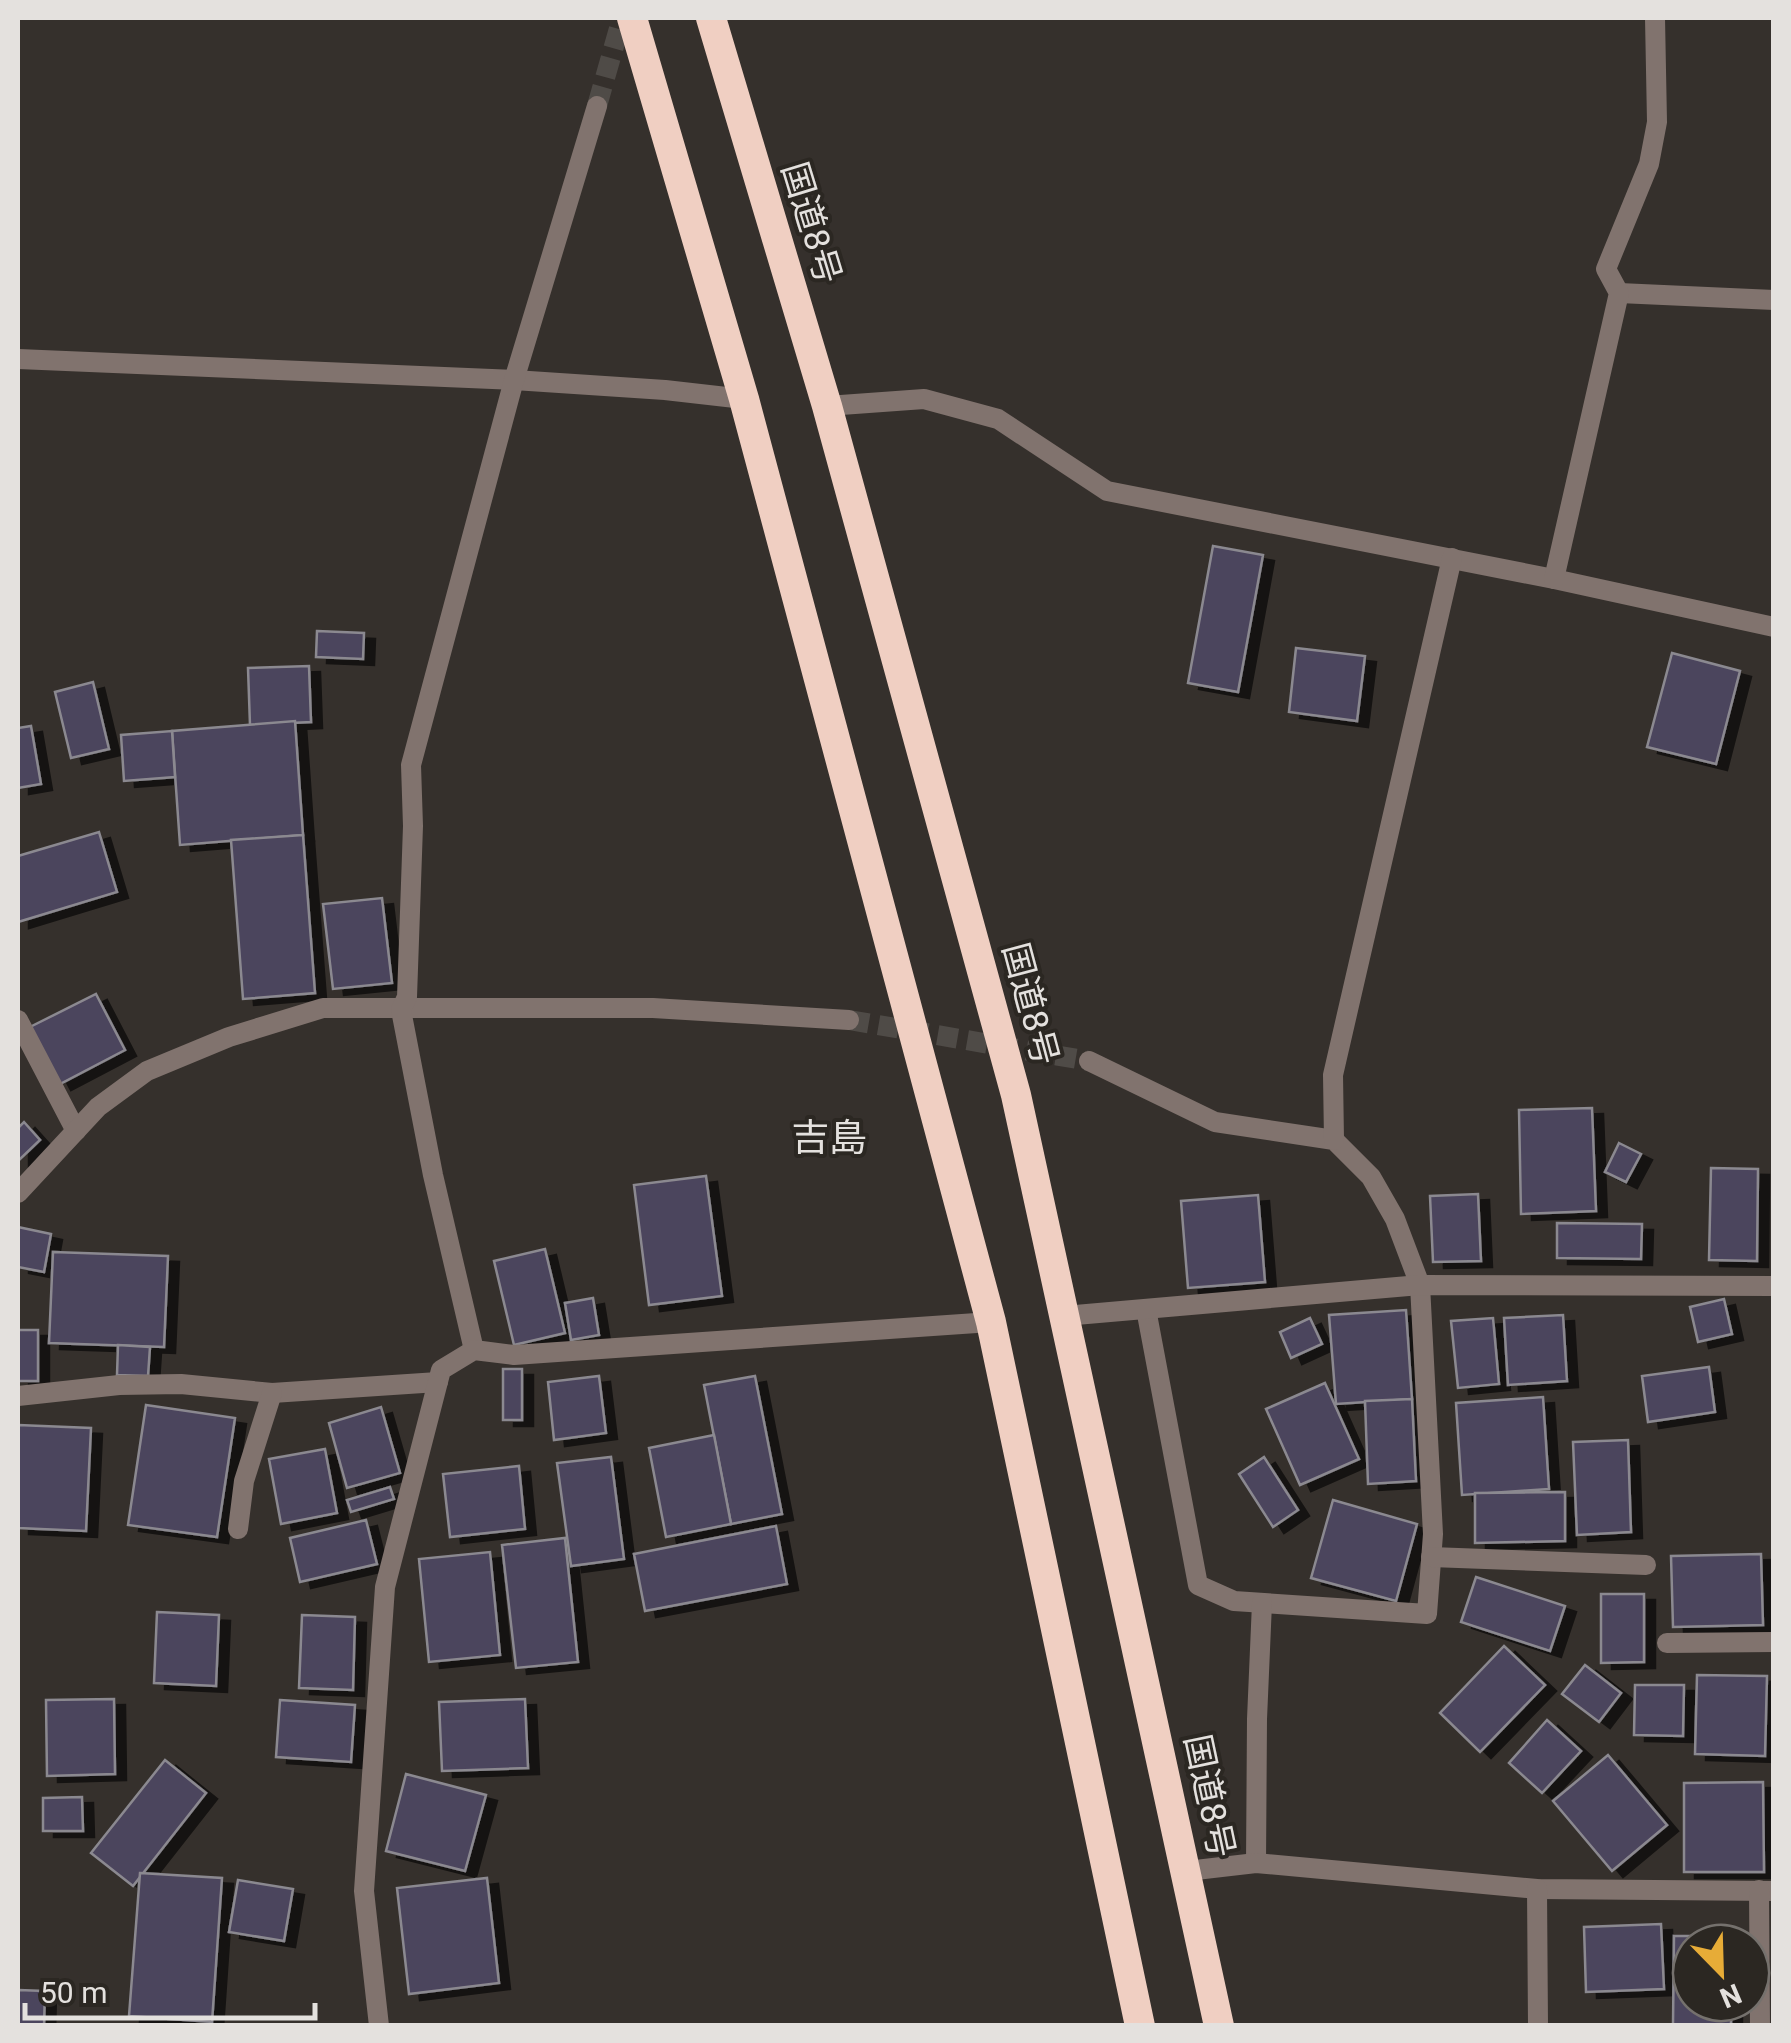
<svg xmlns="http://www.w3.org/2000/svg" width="1791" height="2043" font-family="Roboto,'Noto Sans JP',sans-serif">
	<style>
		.building { fill: #4c445d; stroke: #8b8990; stroke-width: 2.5; filter: url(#shadow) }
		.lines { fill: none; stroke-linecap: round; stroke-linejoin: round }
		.street-tunnel { stroke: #4f4b47; stroke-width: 20; stroke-dasharray: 20 10; stroke-linecap: butt }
		.street { stroke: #81736e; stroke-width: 20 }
		.highway { stroke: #f0cfc2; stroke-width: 30 }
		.labels { text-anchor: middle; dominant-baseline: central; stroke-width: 8; stroke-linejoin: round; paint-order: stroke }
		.street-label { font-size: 35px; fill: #e4e1de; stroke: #2b2722 }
		.neighbourhood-label { font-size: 38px; fill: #e4e1de; stroke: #2b2722 }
	</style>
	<defs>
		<filter id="shadow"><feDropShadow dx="11" dy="6" stdDeviation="0" flood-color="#0009"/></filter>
	</defs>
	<rect width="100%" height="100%" fill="#35302c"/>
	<g class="building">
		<polygon points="1213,546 1263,555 1238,692 1188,683"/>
		<polygon points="317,631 364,633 363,659 316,657"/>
		<polygon points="1296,648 1365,656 1357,721 1289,712"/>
		<polygon points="1672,653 1740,671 1716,764 1647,747"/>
		<polygon points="309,666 311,722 250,725 248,668"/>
		<polygon points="93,682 109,749 71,758 55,692"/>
		<polygon points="295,721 303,835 180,845 172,731"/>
		<polygon points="31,726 41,784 18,788 18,728"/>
		<polygon points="172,731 175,777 124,781 121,735"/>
		<polygon points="99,832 117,892 18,922 18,856"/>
		<polygon points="303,835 315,993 243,999 231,840"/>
		<polygon points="382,898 392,983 333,989 323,904"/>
		<polygon points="96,994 125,1050 60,1084 30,1027"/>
		<polygon points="1592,1108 1596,1211 1521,1214 1519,1110"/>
		<polygon points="24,1122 40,1140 18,1161 18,1128"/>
		<polygon points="1619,1143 1641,1154 1626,1182 1605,1172"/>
		<polygon points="1711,1168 1758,1169 1757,1261 1709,1260"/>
		<polygon points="706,1176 722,1296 649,1305 634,1185"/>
		<polygon points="1478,1194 1481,1261 1433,1262 1430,1196"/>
		<polygon points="1258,1195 1265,1282 1188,1288 1181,1201"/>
		<polygon points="1557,1223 1642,1224 1641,1259 1557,1258"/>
		<polygon points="18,1227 51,1234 44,1272 18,1267"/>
		<polygon points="545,1249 565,1333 514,1345 494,1261"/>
		<polygon points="53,1252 168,1256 164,1347 49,1343"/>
		<polygon points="593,1298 599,1335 571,1340 565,1303"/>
		<polygon points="1724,1299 1732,1334 1698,1342 1690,1307"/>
		<polygon points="1406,1310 1412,1399 1336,1404 1329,1315"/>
		<polygon points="1563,1315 1567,1381 1508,1385 1504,1318"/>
		<polygon points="1310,1318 1322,1344 1291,1358 1280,1332"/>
		<polygon points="1493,1318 1499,1384 1458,1388 1451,1321"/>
		<rect x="18" y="1330" width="20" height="51"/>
		<polygon points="118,1345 150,1347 148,1376 117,1375"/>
		<polygon points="1709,1367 1715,1412 1648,1422 1642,1376"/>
		<rect x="503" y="1369" width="19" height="51"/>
		<polygon points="599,1376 606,1433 554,1440 548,1382"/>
		<polygon points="755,1376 782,1514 731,1524 704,1385"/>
		<polygon points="1325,1383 1359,1459 1300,1485 1266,1409"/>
		<polygon points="1543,1397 1549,1489 1462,1495 1456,1403"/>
		<polygon points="1412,1399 1416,1481 1368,1484 1365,1401"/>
		<polygon points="146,1405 235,1418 217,1537 128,1525"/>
		<polygon points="381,1407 400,1473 347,1488 329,1423"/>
		<polygon points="18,1425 91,1428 86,1531 18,1528"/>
		<polygon points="714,1435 731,1524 666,1537 649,1448"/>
		<polygon points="1628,1440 1631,1532 1577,1535 1573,1442"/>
		<polygon points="325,1449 337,1513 281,1524 269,1459"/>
		<polygon points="611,1457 624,1559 571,1566 557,1463"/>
		<polygon points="1264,1457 1298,1510 1273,1527 1239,1474"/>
		<polygon points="519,1466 525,1529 450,1537 443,1474"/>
		<polygon points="390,1487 394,1499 351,1512 347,1500"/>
		<polygon points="1565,1492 1565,1541 1475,1543 1475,1493"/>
		<polygon points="1333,1500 1417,1524 1396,1601 1311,1578"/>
		<polygon points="366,1520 377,1564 300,1582 290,1538"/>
		<polygon points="776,1526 787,1584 645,1611 634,1554"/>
		<polygon points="565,1538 578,1662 516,1668 502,1545"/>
		<polygon points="490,1552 500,1655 429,1662 419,1559"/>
		<polygon points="1761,1554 1763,1625 1673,1627 1671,1556"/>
		<polygon points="1476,1577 1565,1606 1550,1651 1461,1622"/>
		<polygon points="1601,1594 1644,1594 1644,1662 1601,1663"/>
		<polygon points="157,1612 219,1615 216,1686 154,1683"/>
		<polygon points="302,1615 355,1617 353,1690 299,1688"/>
		<polygon points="1504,1646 1545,1685 1480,1752 1440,1713"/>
		<polygon points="1585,1665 1621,1693 1599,1722 1562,1694"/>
		<polygon points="1697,1675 1767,1676 1765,1756 1695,1754"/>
		<polygon points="1635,1685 1684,1685 1683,1736 1634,1735"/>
		<polygon points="114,1699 115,1774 47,1776 46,1700"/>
		<polygon points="525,1699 528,1768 442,1771 439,1702"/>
		<polygon points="280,1700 355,1705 351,1762 276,1757"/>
		<polygon points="1547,1720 1581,1751 1542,1793 1509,1763"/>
		<polygon points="1608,1755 1667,1825 1612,1871 1553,1801"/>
		<polygon points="165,1760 206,1793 133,1886 91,1853"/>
		<polygon points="406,1774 486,1795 465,1871 386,1851"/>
		<polygon points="1763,1782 1764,1872 1684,1872 1684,1783"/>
		<polygon points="82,1797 83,1831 43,1831 43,1798"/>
		<polygon points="140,1873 222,1878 212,2022 129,2016"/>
		<polygon points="487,1878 499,1983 409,1994 397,1888"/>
		<polygon points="238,1880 293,1889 284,1941 229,1932"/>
		<polygon points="1661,1924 1664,1989 1586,1992 1584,1927"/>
		<polygon points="1674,1936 1732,1936 1732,1943 1691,1943 1691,2003 1731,2003 1731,2025 1673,2025"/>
		<polygon points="18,1990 45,1991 44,2026 18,2026"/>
	</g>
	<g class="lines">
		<g class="street-tunnel">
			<polyline points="597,106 622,18"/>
			<polyline points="849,1020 1089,1061"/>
		</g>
		<g class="street">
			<polyline points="1619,293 1774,300"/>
			<polyline points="18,359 514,380 665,390 744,399"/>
			<polyline points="827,406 924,399 998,419 1107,491 1554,579 1774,627"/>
			<polyline points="1554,579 1619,293 1606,269 1649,164 1657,122 1655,18"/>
			<polyline points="18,1020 76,1131"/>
			<polyline points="1089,1061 1215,1122 1334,1140 1371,1177 1395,1219 1420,1285 1433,1534 1427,1614 1234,1601 1198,1585 1146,1309"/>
			<polyline points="1334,1140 1333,1075 1452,558"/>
			<polyline points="18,1193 98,1107 147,1071 229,1037 323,1008 653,1008 849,1020"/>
			<polyline points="1064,1316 1420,1285 1774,1286"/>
			<polyline points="474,1350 433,1175 401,1010 407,997 413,826 411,765 514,380 597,106"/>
			<polyline points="18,1396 119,1385 181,1384 272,1393 438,1382"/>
			<polyline points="238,1529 244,1481 272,1393"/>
			<polyline points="1431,1557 1646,1565"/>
			<polyline points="1667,1643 1774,1642"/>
			<polyline points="1256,1863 1257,1719 1262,1603"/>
			<polyline points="1187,1871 1256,1863 1537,1889 1774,1891"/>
			<polyline points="1537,1889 1538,2026"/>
			<polyline points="1759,1890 1760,2026"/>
			<polyline points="379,2026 364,1891 385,1587 441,1370 474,1350 514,1355 991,1322"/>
		</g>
		<g class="highway">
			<polyline points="632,18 744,399 991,1322 1140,2026"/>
			<polyline points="711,18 827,406 1016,1095 1219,2026"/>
		</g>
	</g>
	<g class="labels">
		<g class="street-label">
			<text transform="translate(811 223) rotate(73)">国道8号</text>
			<text transform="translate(1030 1004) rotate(75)">国道8号</text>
			<text transform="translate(1209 1796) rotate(78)">国道8号</text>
		</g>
		<g class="neighbourhood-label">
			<text x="829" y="1138">吉島</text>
		</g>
	</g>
	<rect width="1791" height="2043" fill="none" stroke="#e4e1de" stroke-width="40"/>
	<g transform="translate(1721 1973) rotate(157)"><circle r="48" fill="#2b2722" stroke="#75716d" stroke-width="2.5"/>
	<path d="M0-8L18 38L0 25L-18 38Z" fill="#e7ac37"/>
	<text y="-15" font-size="28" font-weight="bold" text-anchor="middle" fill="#e4e1de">N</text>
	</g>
	<path d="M25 2003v15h290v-15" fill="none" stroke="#e4e1de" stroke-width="5"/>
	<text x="40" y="2003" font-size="30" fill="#e4e1de" stroke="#2b2722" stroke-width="8" paint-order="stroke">50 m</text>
</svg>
